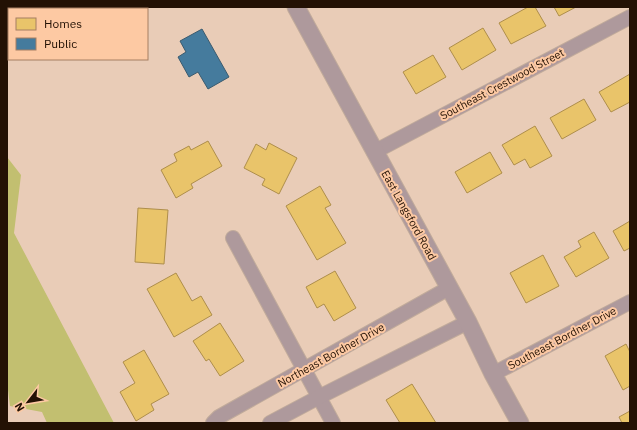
<svg xmlns="http://www.w3.org/2000/svg" width="637" height="430" font-family="'IBM Plex Sans',sans-serif">
	<style>
		.green { fill: #c2bf70 }
		.homes { fill: #e9c46a; stroke: #ae8e4b }
		.public { fill: #457b9d; stroke: #3b5b6f }
		.lines { fill: none; stroke-linecap: round; stroke-linejoin: round }
		.minor-casing { stroke: #c1ab9b; stroke-width: 16 }
		.tertiary-casing { stroke: #c1ab9b; stroke-width: 19 }
		.minor { stroke: #ae999c; stroke-width: 14 }
		.tertiary { stroke: #ae999c; stroke-width: 17 }
		.labels { text-anchor: middle; dominant-baseline: central; stroke-width: 4; stroke-linejoin: round; paint-order: stroke }
		.street-label { font-size: 11px; fill: #231104; stroke: #fdc9a3 }
	</style>
	<rect width="100%" height="100%" fill="#e9ccb7"/>
	<polygon class="green" points="7,157 21,175 14,233 114,423 47,423 42,412 10,406 7,382"/>
	<g class="homes">
		<polygon points="528,7 535,7 546,26 511,44 499,23"/>
		<polygon points="554,7 576,7 559,16"/>
		<polygon points="483,28 496,50 462,70 449,48"/>
		<polygon points="433,55 446,77 416,94 403,72"/>
		<polygon points="630,74 630,102 611,112 599,92"/>
		<polygon points="584,99 596,120 562,139 550,118"/>
		<polygon points="535,126 552,156 530,168 525,159 514,165 502,145"/>
		<polygon points="208,141 222,166 191,184 193,188 176,198 161,170 177,161 174,154 189,146 191,150"/>
		<polygon points="269,143 297,158 279,194 262,185 265,179 244,168 256,144 266,150"/>
		<polygon points="490,152 502,173 467,193 455,172"/>
		<polygon points="320,186 331,205 325,208 346,243 317,260 286,206"/>
		<polygon points="138,208 168,210 164,264 135,262"/>
		<polygon points="630,221 630,248 624,251 613,231"/>
		<polygon points="594,232 609,258 576,277 564,257 581,247 578,241"/>
		<polygon points="543,255 559,286 526,303 510,273"/>
		<polygon points="335,271 356,308 334,321 324,304 317,308 306,287"/>
		<polygon points="176,273 192,301 201,296 212,315 174,337 147,289"/>
		<polygon points="220,323 244,361 220,376 209,359 206,361 193,341"/>
		<polygon points="626,344 630,352 630,386 623,390 605,356"/>
		<polygon points="144,350 169,394 151,404 154,410 136,421 120,392 135,383 123,362"/>
		<polygon points="412,384 436,423 400,423 386,400"/>
		<polygon points="630,411 630,423 622,423 619,417"/>
	</g>
	<polygon class="public" points="202,29 229,77 208,89 198,72 189,77 178,57 186,52 180,41"/>
	<g class="lines">
		<defs>
			<g id="minor">
				<polyline points="374,152 630,17"/>
				<polyline points="233,238 333,423"/>
				<polyline points="493,374 630,302"/>
				<polyline points="213,423 219,417 449,288"/>
				<polyline points="270,423 319,397 468,322"/>
			</g>
			<polyline id="tertiary" points="296,7 468,322 493,374 520,423"/>
		</defs>
		<use href="#minor" class="minor-casing"/>
		<use href="#tertiary" class="tertiary-casing"/>
		<use href="#minor" class="minor"/>
		<use href="#tertiary" class="tertiary"/>
	</g>
	<g class="labels">
		<g class="street-label">
			<text transform="translate(502 84) rotate(-28)">Southeast Crestwood Street</text>
			<text transform="translate(409 215) rotate(61)">East Langsford Road</text>
			<text transform="translate(562 338) rotate(-28)">Southeast Bordner Drive</text>
			<text transform="translate(331 355) rotate(-29)">Northeast Bordner Drive</text>
		</g>
	</g>
	<rect width="637" height="430" fill="none" stroke="#231104" stroke-width="16"/>
	<rect x="8" y="8" width="140" height="52" fill="#fdc9a3" stroke="#a67f63"/>
	<rect x="16" y="18" width="20" height="12" fill="#e9c46a" stroke="#a67f63"/>
	<text x="44" y="28" font-size="12" fill="#231104">Homes</text>
	<rect x="16" y="38" width="20" height="12" fill="#457b9d" stroke="#a67f63"/>
	<text x="44" y="48" font-size="12" fill="#231104">Public</text>
	<g transform="translate(28 402) rotate(239)" stroke="#fdc9a3" stroke-width="3" paint-order="stroke">
	<path d="M0-3L7 15L0 10L-7 15Z" fill="#231104"/>
	<text y="-6" font-size="11" font-weight="bold" text-anchor="middle" fill="#231104">N</text>
	</g>
</svg>
